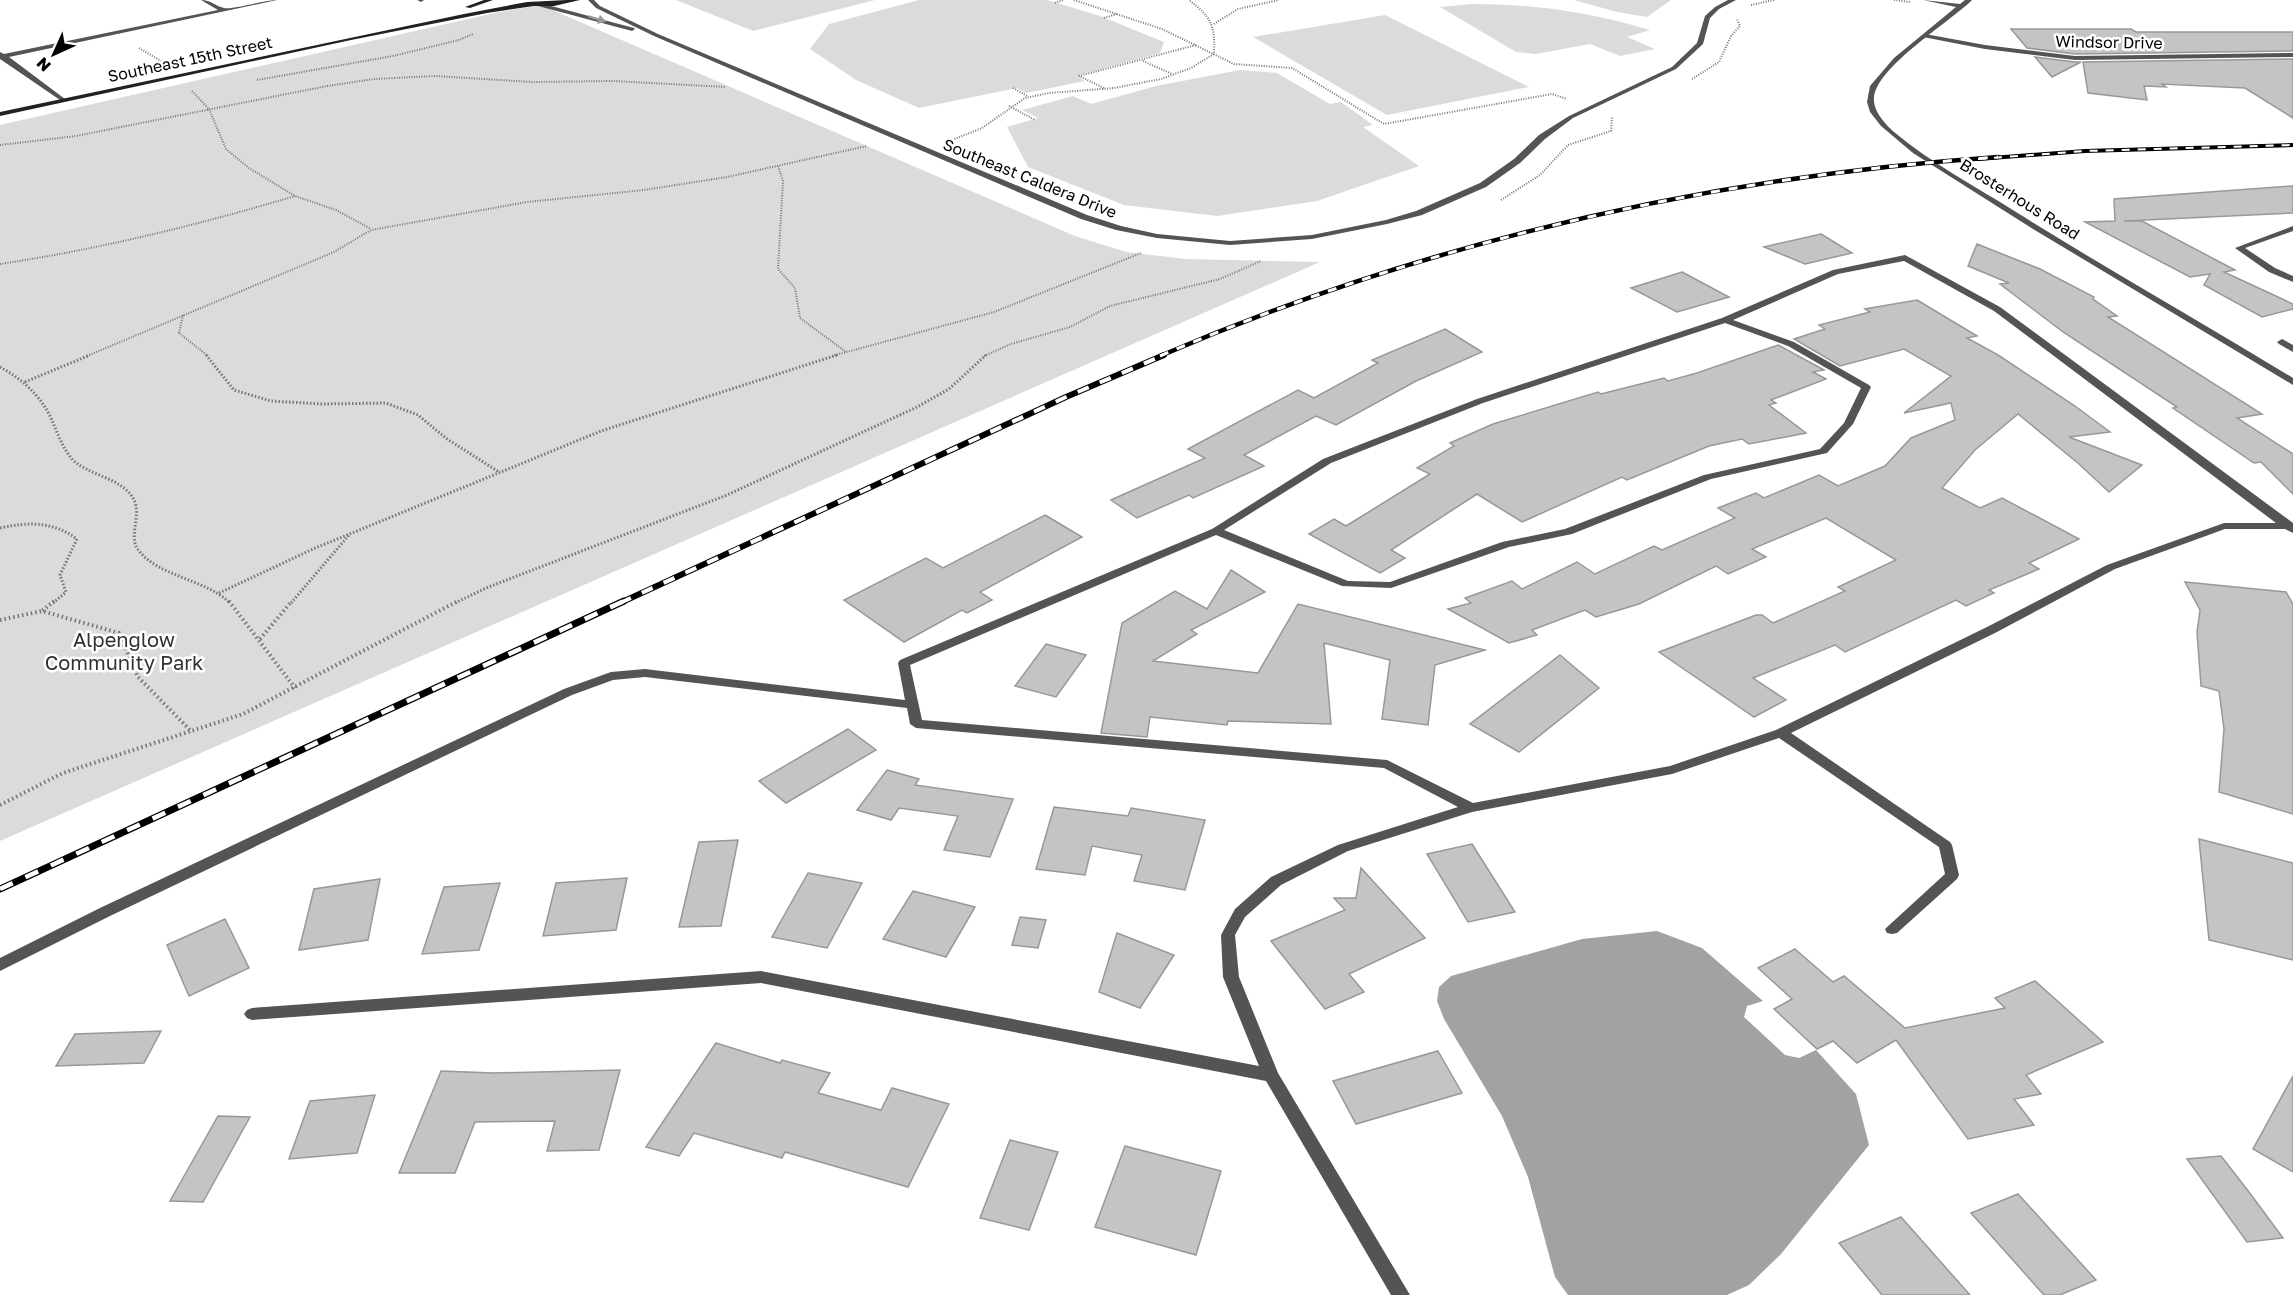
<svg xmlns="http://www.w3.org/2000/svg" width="2293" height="1295" font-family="'Golos Text',sans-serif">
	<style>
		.green { fill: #dbdbdb }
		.water { fill: #a2a2a2 }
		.building { fill: #c4c4c4; stroke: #989898; stroke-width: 1.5 }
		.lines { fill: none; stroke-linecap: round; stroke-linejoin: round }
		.path-far2 { stroke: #767676; stroke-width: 2; stroke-dasharray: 1 1.5; stroke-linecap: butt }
		.path-far1 { stroke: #767676; stroke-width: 3; stroke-dasharray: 1.5 2; stroke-linecap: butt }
		.path { stroke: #767676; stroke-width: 4; stroke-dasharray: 1.5 3; stroke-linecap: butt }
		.service { fill: #545454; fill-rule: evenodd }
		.minor { fill: #545454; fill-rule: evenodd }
		.tertiary { fill: #545454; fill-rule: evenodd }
		.secondary { fill: #212121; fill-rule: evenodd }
		.rail-far3-casing { stroke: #000; stroke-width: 4 }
		.rail-far2-casing { stroke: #000; stroke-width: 4.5 }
		.rail-far1-casing { stroke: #000; stroke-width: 6 }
		.rail-casing { stroke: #000; stroke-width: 7 }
		.rail-far3 { stroke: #fff; stroke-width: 2; stroke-dasharray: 8; stroke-linecap: butt }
		.rail-far2 { stroke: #fff; stroke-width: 3; stroke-dasharray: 9; stroke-linecap: butt }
		.rail-far1 { stroke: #fff; stroke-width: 4; stroke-dasharray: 12; stroke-linecap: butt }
		.rail { stroke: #fff; stroke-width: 4.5; stroke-dasharray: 14; stroke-linecap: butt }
		.oneway { fill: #989898 }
		.labels { text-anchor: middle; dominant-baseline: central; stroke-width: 5; stroke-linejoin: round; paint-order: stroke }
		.far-street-label { font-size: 16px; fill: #000; stroke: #fff }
		.park-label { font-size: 20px; fill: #323232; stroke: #fff }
	</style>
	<rect width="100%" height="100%" fill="#fff"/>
	<g class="green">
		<polygon points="676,0 875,0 753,31"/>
		<polygon points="919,0 1047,0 1100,16 1164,42 1160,53 1076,76 1085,81 1026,93 1017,88 919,108 856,80 810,49 829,24"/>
		<polygon points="1574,0 1671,0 1647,17 1617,12"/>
		<path d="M1472 4C1534 4 1591 12 1650 30L1627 37 1655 49 1620 56 1590 44 1536 54 1516 52 1440 7Z"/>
		<polygon points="536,6 543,6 1075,236 1126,252 1186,259 1320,262 0,841 0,125 499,12"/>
		<polygon points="1385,15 1529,87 1387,115 1253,37"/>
		<polygon points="1240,70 1277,73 1330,104 1341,102 1373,125 1363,127 1419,166 1317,201 1217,216 1124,205 1028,167 1007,127 1038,118 1022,110 1073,96 1091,104 1156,86"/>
	</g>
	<polygon class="water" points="1657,931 1702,948 1763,1001 1747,1006 1744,1017 1785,1055 1799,1058 1816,1050 1856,1094 1869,1145 1781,1254 1749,1285 1727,1295 1568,1295 1555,1277 1528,1177 1502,1116 1444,1019 1437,1001 1439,987 1451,976 1582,939"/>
	<g class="building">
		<polygon points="2011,29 2131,29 2136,32 2293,32 2293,51 2075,54 2027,48"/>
		<polygon points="2035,57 2075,62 2081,62 2052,77"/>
		<polygon points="2293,59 2293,118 2245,88 2162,84 2166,87 2144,86 2147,100 2088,93 2083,62"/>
		<polygon points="2293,186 2293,213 2124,221 2142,221 2235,270 2224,272 2293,304 2293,309 2262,317 2204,285 2210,274 2190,277 2085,222 2115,221 2114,199"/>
		<polygon points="1821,234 1852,253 1805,264 1764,247"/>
		<polygon points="1977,244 2040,269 2094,297 2093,299 2117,316 2108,317 2262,414 2237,418 2293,454 2293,494 2261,462 2254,463 2173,408 2177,407 2063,332 2000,284 2009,283 1968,266"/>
		<polygon points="1682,272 1729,297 1677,312 1631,288"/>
		<polygon points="1917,300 1977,336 1967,338 1998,355 2075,406 2110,432 2069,437 2142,465 2109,492 2079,464 2018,414 1975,450 1942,488 1980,508 2002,498 2079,539 2029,563 2039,569 1989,590 1994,593 1966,606 1956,600 1845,652 1835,645 1753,678 1786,700 1754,717 1659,652 1756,615 1762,615 1773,623 1845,591 1838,587 1896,560 1826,518 1752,549 1766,557 1728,574 1716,566 1639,604 1596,617 1585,610 1532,630 1537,635 1509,643 1448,609 1471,603 1465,598 1512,581 1522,589 1577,562 1595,574 1654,546 1662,550 1735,518 1718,508 1756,493 1764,498 1819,475 1838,486 1885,466 1911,438 1955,420 1951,403 1904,413 1951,376 1904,349 1840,366 1794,339 1825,329 1819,325 1870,312 1865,309"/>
		<polygon points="1445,329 1482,352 1416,381 1336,425 1316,416 1244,455 1264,466 1193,498 1189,495 1137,518 1111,500 1205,458 1188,449 1298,390 1314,398 1378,363 1372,360"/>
		<polygon points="1778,345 1824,370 1813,372 1826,379 1771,400 1776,403 1769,405 1806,433 1749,444 1742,439 1709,446 1627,480 1622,477 1522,522 1477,494 1391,550 1405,558 1380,573 1309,534 1334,519 1346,526 1430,474 1417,468 1454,446 1450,443 1493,424 1598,392 1601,394 1664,378 1668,381 1697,373"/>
		<polygon points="1045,515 1082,537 980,592 992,600 967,613 962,610 904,642 844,600 926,558 943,568"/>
		<polygon points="1231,570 1265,592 1191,630 1197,634 1153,661 1258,673 1298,604 1485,650 1435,665 1428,725 1382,719 1390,660 1324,643 1331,724 1228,721 1227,725 1150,717 1147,737 1101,733 1122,623 1175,591 1207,609"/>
		<polygon points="2185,582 2286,592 2293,604 2293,814 2219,792 2224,729 2219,691 2201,686 2197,632 2200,610"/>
		<polygon points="1046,644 1086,655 1056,697 1015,686"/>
		<polygon points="1560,655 1599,688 1519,752 1470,724"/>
		<polygon points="848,729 876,750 786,803 759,781"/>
		<polygon points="887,770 919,779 915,785 1013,799 990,857 944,850 958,816 899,808 891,820 857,810"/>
		<polygon points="1054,807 1128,816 1131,808 1205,820 1185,890 1134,881 1142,855 1092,846 1085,875 1036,869"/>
		<polygon points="2199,839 2293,863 2293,960 2209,940"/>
		<polygon points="738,840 721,926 679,927 699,842"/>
		<polygon points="1472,844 1515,912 1468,922 1427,854"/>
		<polygon points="1361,868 1425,938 1349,974 1364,992 1325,1009 1271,941 1345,910 1334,898 1356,898"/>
		<polygon points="808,873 862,883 827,948 772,937"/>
		<polygon points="627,878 616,930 543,936 556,883"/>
		<polygon points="380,879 368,940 299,950 314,889"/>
		<polygon points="500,883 479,950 422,954 444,887"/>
		<polygon points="913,891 975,907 946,957 883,939"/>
		<polygon points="1020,917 1046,920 1038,948 1012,945"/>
		<polygon points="225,919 249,968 189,996 167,945"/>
		<polygon points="1117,933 1174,955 1140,1008 1099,992"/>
		<polygon points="1795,949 1833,982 1844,976 1905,1028 2005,1008 1995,998 2035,981 2103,1042 2026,1075 2041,1094 2014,1099 2034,1125 1968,1139 1896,1040 1857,1063 1833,1041 1817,1049 1774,1009 1792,999 1758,968"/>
		<polygon points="161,1031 144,1063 56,1066 75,1034"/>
		<polygon points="716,1043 780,1063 782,1060 830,1073 818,1093 881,1110 892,1088 949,1104 908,1187 785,1152 782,1158 694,1133 679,1156 646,1147"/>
		<polygon points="1438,1051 1462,1093 1356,1124 1333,1081"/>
		<polygon points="620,1070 599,1150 547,1151 555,1121 475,1122 455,1173 399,1173 441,1071 494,1073"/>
		<polygon points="2293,1076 2293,1172 2253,1149"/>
		<polygon points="375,1095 357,1153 289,1159 310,1101"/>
		<polygon points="218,1116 250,1117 203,1202 170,1201"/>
		<polygon points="1010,1140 1058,1152 1029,1230 980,1218"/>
		<polygon points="1125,1146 1221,1171 1196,1255 1095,1227"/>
		<polygon points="2221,1156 2249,1192 2283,1238 2247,1242 2187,1159"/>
		<polygon points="2018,1194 2096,1280 2060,1295 2044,1295 1971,1213"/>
		<polygon points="1901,1217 1970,1295 1882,1295 1839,1243"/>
	</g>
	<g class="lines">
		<g class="path-far2">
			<polyline points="1074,0 1162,29 1234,64 1292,68 1384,124 1552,94 1567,99"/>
			<polyline points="1894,0 1910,2"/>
			<polyline points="1055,3 1063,0"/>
			<polyline points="1751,5 1774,0"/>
			<polyline points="1104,18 1117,14"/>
			<polyline points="1214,24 1238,9 1279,0"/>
			<polyline points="139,48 161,61"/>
			<polyline points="1143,61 1172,74"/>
			<polyline points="1692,79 1719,62 1731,36 1740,26 1737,19"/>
			<polyline points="257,80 393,56 459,40 473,34"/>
			<polyline points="1013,88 1027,96"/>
			<polyline points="1104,88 1079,76 1196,45"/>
			<polyline points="192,91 209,109 226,149 249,168 295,196 336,210 371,229"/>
			<polyline points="1009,106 1035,120"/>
			<path d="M952 140 982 128 1025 98 1049 93 1114 88 1161 79 1191 68 1214 54C1215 25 1212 18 1189 0"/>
			<polyline points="0,145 76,136 327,86 374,79 435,76 532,82 614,81 726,87"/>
			<polyline points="778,166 783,181 778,269 795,288 800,318 846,352"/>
			<polyline points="1501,200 1540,175 1568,145 1611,131 1612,117"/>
			<path d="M0 264C100 249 198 225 295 196"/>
			<polyline points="183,315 179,333 208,356"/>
			<polyline points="87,356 334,252 371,230 527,202 644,190 727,177 867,146"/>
			<polyline points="832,356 994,312 1141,253"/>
			<polyline points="984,356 1011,344 1070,327 1110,306 1220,279 1261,261"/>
		</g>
		<g class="path-far1">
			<polyline points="206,355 234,390 271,401 323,404 386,403 418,415 447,439 499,472"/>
			<path d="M0 367C22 379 40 395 51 418 57 432 62 447 72 459 89 476 120 477 133 498 143 515 127 536 139 551 160 577 205 579 230 603"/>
			<polyline points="25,382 90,355"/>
			<path d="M0 528C29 522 52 521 77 539L60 575 66 592 53 603"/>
			<polyline points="219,593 313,549 601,431 837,355"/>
			<polyline points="291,603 349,535"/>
			<polyline points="455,603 486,588 727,495 917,407 949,389 986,355"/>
		</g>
		<g class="path">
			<polyline points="54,601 42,611 119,633 138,677 192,732"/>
			<polyline points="229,601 295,688"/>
			<polyline points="0,620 42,611"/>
			<polyline points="260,639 292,601"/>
			<polyline points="0,805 63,773 243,714 458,601"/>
		</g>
		<g class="service">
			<polygon points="417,0 424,0 421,2"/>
			<polygon points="2293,226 2293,231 2245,248 2275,268 2293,276 2293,282 2269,272 2235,248"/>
			<path d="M1905 255 2000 307 2293 523V533L2285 529H2225L2115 569 1995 633 1791 733 1950 842 1952 845 1959 875 1957 879 1897 933 1892 934 1887 933 1885 929 1945 874 1939 847 1779 738 1672 774 1472 812 1348 851 1281 885 1245 917 1235 935 1239 977 1278 1073 1410 1295H1391L1266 1081 761 983 252 1020 247 1018 244 1014 247 1010 252 1008 761 971 1259 1066 1223 977 1221 935 1235 909 1271 877 1338 845 1458 807 1384 768 916 728 910 724 907 708 645 677 613 680 572 695 110 916 0 971V958L100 908 564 689 611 672 645 669 905 700 898 663 900 660 1212 529 1323 459 1477 399 1722 318 1833 270ZM1904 261 1994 311 2276 523H2224L2107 565 1987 627 1776 730 1670 766 1473 803 1387 760 922 720 910 665 1216 535 1342 586 1391 588 1509 547 1572 534 1711 479 1827 453 1853 424 1871 387 1869 385 1794 342 1733 320 1838 274ZM1725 323 1788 346 1861 388 1844 423 1820 449 1704 475 1565 529 1502 542 1390 582 1348 581 1224 530 1331 463 1483 403Z"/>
			<polygon points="2282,339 2293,345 2293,352 2279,344 2277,342"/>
		</g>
		<g class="minor">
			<path d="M201 0C211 0 215 6 224 8 232 10 264 0 277 0L9 57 65 99 66 100 63 102 0 59V52L4 54 218 10Z"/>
			<polygon points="1925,34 1985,45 2075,56 2293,53 2293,57 2075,60 1985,49 1923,37 1923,35"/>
		</g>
		<g class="tertiary">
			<polygon points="588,0 594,0 600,6 658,34 1087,215 1121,226 1157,234 1230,241 1312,235 1386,220 1416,211 1480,183 1514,159 1539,135 1569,116 1672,67 1697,43 1705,16 1715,7 1728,0 1736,0 1719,9 1710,18 1703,44 1676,69 1573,118 1545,139 1520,163 1486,187 1422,215 1387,224 1312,239 1230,245 1157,238 1116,230 1081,219 654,36 596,8"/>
			<path d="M1923 0 1960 4 1965 0H1972C1950 22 1876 67 1874 98 1873 111 1885 124 1894 132 1931 163 1975 186 2016 212 2107 269 2201 322 2293 378V385L2033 229 1913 153 1881 126 1870 112 1867 102 1870 86 1894 58 1956 7Z"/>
			<polygon points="540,3 634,28 635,29 632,31 538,6"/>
		</g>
		<g class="secondary">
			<polygon points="484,0 493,0 470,8 465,7"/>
			<polygon points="567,0 580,0 554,6 534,6 487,13 351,40 0,116 0,112 464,14 527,2"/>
		</g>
		<defs>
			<polyline id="rail-far3" points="1978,159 2085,151 2293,145"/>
			<path id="rail-far2" d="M1160 356C1426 242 1710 177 1998 157"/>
			<polyline id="rail-far1" points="620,603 1066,397 1164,355"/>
			<polyline id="rail" points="0,889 624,601"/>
		</defs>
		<use href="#rail-far3" class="rail-far3-casing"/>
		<use href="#rail-far2" class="rail-far2-casing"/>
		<use href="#rail-far1" class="rail-far1-casing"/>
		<use href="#rail" class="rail-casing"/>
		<use href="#rail-far3" class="rail-far3"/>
		<use href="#rail-far2" class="rail-far2"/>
		<use href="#rail-far1" class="rail-far1"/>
		<use href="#rail" class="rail"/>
	</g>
	<defs><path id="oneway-solid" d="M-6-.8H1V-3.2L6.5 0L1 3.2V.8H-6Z" transform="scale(1.5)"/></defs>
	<use class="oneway" href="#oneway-solid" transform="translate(597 19) rotate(17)"/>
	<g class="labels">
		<g class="far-street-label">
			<text transform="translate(2109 42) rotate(1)">Windsor Drive</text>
			<text transform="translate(190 59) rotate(-12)">Southeast 15th Street</text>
			<text transform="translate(1030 178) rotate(22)">Southeast Caldera Drive</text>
			<text transform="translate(2020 199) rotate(32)">Brosterhous Road</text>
		</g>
		<g class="park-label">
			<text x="124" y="639">Alpenglow<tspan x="124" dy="23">Community Park</tspan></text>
		</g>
	</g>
	<g transform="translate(54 54) rotate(225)" stroke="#ffffff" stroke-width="4.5" paint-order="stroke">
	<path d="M0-4.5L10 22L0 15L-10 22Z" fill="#000000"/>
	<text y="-9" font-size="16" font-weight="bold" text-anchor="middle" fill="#000000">N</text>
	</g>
</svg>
